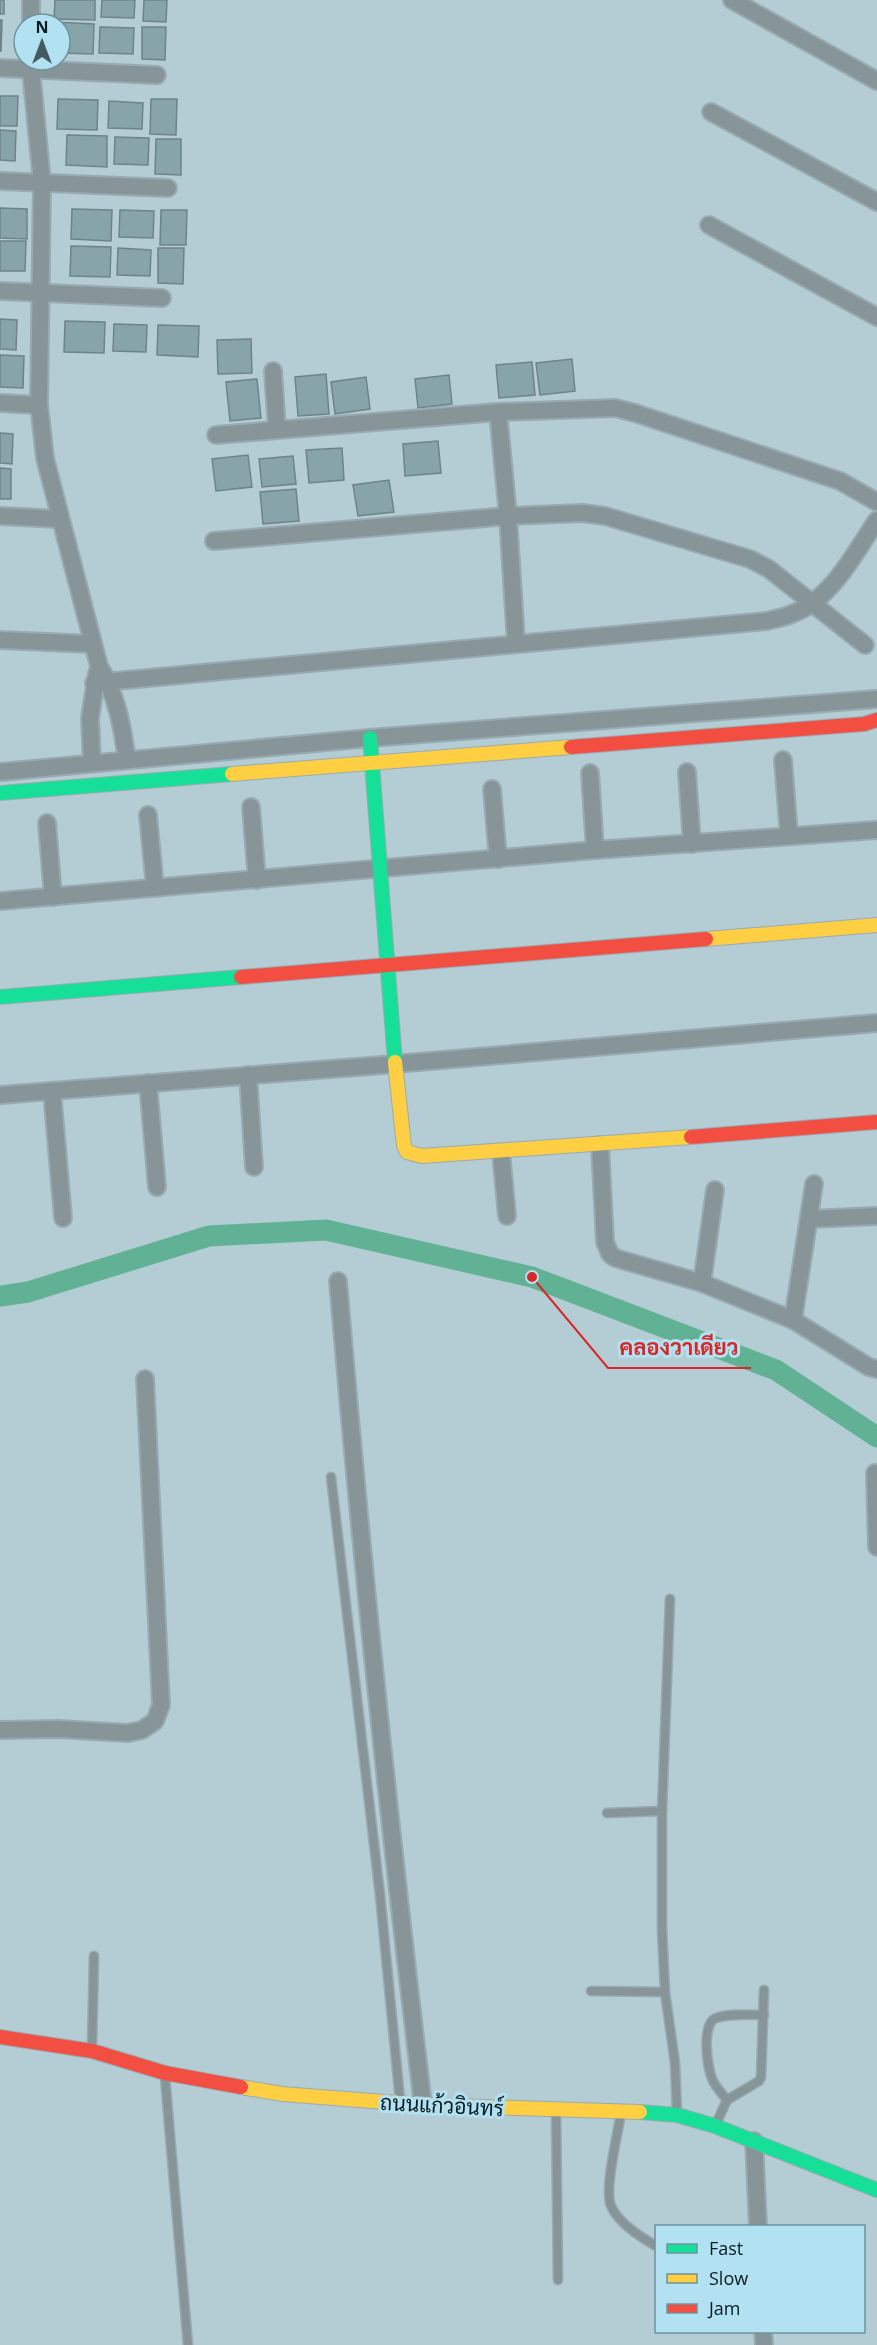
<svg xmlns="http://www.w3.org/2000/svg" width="877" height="2345" font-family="'Open Sans',Sarabun,sans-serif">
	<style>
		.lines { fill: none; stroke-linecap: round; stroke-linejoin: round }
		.canal { stroke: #61b294; stroke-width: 21 }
		.building { fill: #86a4aa; stroke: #6f8387; stroke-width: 1.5 }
		.lane-casing { stroke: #98abb2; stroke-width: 11 }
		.street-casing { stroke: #98abb2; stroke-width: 20 }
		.fast-casing { stroke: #98abb2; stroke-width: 16 }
		.slow-casing { stroke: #98abb2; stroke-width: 16 }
		.jam-casing { stroke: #98abb2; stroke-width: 16 }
		.lane { stroke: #879599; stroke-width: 8 }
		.street { stroke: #879599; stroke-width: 16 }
		.fast { stroke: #16e098; stroke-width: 14 }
		.slow { stroke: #ffcf43; stroke-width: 14 }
		.jam { stroke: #f24e42; stroke-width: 14 }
		.labels { text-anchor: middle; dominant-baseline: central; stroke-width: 6; stroke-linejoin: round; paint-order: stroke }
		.street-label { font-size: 21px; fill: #091b21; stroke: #b2e1f1 }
		.leader { fill: none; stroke: #d62828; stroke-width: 2 }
		.callout-dot { fill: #d62828; stroke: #b2e1f1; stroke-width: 2 }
		.callout-label { font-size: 22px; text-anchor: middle; font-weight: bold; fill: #d62828; stroke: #b2e1f1; stroke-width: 6; stroke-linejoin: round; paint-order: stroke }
	</style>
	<rect width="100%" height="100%" fill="#b4cdd5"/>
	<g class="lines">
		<polyline class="canal" points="0,1296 28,1292 209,1236 326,1230 532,1277 776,1370 877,1437"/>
	</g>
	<g class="building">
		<rect x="0" y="0" width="4" height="14"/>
		<polygon points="55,0 95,0 95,20 54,19"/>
		<polygon points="102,0 135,0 134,18 101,17"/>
		<polygon points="144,0 167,0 166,22 143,21"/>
		<polygon points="0,20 2,20 1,51 0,51"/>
		<polygon points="54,22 94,24 93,54 60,53 60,24 54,24"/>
		<polygon points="100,27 134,28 133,54 99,53"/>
		<polygon points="142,27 166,27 165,60 142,59"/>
		<polygon points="0,96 18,96 17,126 0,126"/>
		<polygon points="58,99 98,100 97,130 57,129"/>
		<polygon points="151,99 177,99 176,135 150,134"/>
		<polygon points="109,101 143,103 142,129 108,128"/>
		<polygon points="0,130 16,131 15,161 0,160"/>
		<polygon points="67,135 107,136 107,167 66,165"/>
		<polygon points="115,137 149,138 148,165 114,164"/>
		<polygon points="156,139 181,139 181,175 155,174"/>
		<polygon points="0,208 27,209 27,239 0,238"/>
		<polygon points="72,209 112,210 111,241 71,239"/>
		<polygon points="120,210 154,211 153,238 119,237"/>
		<polygon points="161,210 187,210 186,245 160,245"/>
		<polygon points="0,241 26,241 25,271 0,271"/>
		<polygon points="71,246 111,247 110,277 70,276"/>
		<polygon points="118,248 151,250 150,276 117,275"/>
		<polygon points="158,248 184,248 183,284 158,283"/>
		<polygon points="0,319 17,320 16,350 0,349"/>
		<polygon points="65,321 105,322 104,353 64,352"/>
		<polygon points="114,324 147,325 146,352 113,351"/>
		<polygon points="158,325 199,326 198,357 157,355"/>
		<polygon points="251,339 252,373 218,374 217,340"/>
		<polygon points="0,355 24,356 23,388 0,387"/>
		<polygon points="572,359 575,391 540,395 536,363"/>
		<polygon points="532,362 535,395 499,398 496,365"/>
		<polygon points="326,374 329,414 298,416 295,377"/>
		<polygon points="449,375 452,404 418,408 415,379"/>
		<polygon points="366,377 370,409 335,414 331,382"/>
		<polygon points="257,379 261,418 230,421 226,382"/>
		<polygon points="0,433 13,434 12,464 0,463"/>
		<polygon points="438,441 441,473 405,476 403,444"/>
		<polygon points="342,448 344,480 309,483 306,450"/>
		<polygon points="248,455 252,487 216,491 212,459"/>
		<polygon points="293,456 296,484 262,487 259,459"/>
		<polygon points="0,468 11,469 11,499 0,499"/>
		<polygon points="389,480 394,512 358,516 353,485"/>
		<polygon points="296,489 299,521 263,524 260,492"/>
	</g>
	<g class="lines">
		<defs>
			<g id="lane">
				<polyline points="331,1477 380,1895 400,2100"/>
				<polyline points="670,1599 662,1811 662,1929 665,1992 675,2063 677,2113"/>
				<polyline points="607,1813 662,1811"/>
				<polyline points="591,1991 665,1992"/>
				<polyline points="92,2048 94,1956"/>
				<polyline points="165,2077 188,2345"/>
				<path d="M727 2100C722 2094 716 2087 713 2081 707 2068 701 2024 716 2018 730 2013 749 2015 764 2015"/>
				<polyline points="556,2110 558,2280"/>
				<path d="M621 2113C618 2133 604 2189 611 2206 619 2224 641 2237 656 2246"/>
				<polyline points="716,2124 727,2100 759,2081 761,2077 764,1990"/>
			</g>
			<g id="street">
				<polyline points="732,0 877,81"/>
				<polyline points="31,24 31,0"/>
				<path d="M30 60 42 182 39 405 45 458 99 666C117 695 122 726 127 760"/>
				<polyline points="0,68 157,75"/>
				<polyline points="711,112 877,202"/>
				<polyline points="0,181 168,188"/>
				<polyline points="709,225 877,317"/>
				<polyline points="0,291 162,298"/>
				<polyline points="273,371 277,430"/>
				<polyline points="0,403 39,405"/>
				<polyline points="498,412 508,516 516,643"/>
				<polyline points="216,435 498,412 615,408 635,413 840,481 877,502"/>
				<polyline points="0,516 59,519"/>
				<polyline points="214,541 508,516 583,513 605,516 750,559 769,569 865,645"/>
				<polyline points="0,640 93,644"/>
				<path d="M94 683 767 621C774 619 782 618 789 615 831 601 854 554 877 520"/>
				<polyline points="783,760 789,836"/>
				<polyline points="92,763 90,718 97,673"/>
				<polyline points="0,772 370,738 877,699"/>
				<polyline points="687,772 692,844"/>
				<polyline points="590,773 595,850"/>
				<polyline points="492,789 498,859"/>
				<polyline points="251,807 257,880"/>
				<polyline points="148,815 155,888"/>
				<polyline points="47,823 53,897"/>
				<polyline points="0,901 595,850 877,830"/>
				<polyline points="248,1075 254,1167"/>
				<polyline points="148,1083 157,1187"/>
				<polyline points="52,1091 63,1218"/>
				<polyline points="0,1095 395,1064 877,1023"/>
				<polyline points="600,1145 605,1242 610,1254 615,1258 702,1283 793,1320 869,1367 877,1369"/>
				<polyline points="501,1152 507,1216"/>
				<polyline points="810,1219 877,1216"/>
				<path d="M338 1281C361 1556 390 1831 423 2105"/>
				<polyline points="702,1283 715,1190"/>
				<polyline points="793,1320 814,1184"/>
				<polyline points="875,1473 877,1547"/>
				<polyline points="0,1730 58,1729 128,1733 142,1730 155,1721 161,1705 145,1379"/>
				<polyline points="754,2141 758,2226"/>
				<polyline points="763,2332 764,2345"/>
			</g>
			<g id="fast">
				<polyline points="370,738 395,1062"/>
				<polyline points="0,793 232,774"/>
				<polyline points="0,997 241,977"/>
				<polyline points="640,2112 677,2115 715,2126 877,2190"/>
			</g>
			<g id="slow">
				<polyline points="232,774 571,747"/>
				<polyline points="706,939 877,925"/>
				<polyline points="395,1062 404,1146 407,1152 422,1156 691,1137"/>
				<polyline points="241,2087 282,2094 423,2105 640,2112"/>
			</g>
			<g id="jam">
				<polyline points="571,747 864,724 877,720"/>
				<polyline points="241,977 706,939"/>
				<polyline points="691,1137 877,1122"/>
				<polyline points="0,2037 92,2051 165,2073 241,2087"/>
			</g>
		</defs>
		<use href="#lane" class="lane-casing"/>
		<use href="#street" class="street-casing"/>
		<use href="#fast" class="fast-casing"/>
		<use href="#slow" class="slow-casing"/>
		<use href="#jam" class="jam-casing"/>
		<use href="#lane" class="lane"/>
		<use href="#street" class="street"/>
		<use href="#fast" class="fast"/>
		<use href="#slow" class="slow"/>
		<use href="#jam" class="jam"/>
	</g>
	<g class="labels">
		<g class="street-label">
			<text transform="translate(442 2105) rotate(3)">ถนนแก้วอินทร์</text>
		</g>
	</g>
	<path class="leader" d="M532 1277L608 1368H751"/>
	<circle class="callout-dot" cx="532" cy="1277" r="6"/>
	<g class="callout-label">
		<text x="679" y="1355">คลองวาเดียว</text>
	</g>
	<rect x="655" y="2225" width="210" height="108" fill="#b2e1f1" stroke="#6e929e" stroke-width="1.5"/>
	<rect x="667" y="2244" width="30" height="9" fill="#16e098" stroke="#6e929e" stroke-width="1.5"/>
	<text x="709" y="2255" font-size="18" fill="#091b21">Fast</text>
	<rect x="667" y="2274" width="30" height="9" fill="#ffcf43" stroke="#6e929e" stroke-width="1.5"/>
	<text x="709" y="2285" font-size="18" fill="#091b21">Slow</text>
	<rect x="667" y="2304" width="30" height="9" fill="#f24e42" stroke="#6e929e" stroke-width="1.5"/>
	<text x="709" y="2315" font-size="18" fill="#091b21">Jam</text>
	<g transform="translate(42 42)"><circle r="28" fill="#b2e1f1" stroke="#6e929e" stroke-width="1.5"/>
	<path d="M0-4.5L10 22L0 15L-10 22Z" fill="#455960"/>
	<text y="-9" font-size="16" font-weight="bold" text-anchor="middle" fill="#091b21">N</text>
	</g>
</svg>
